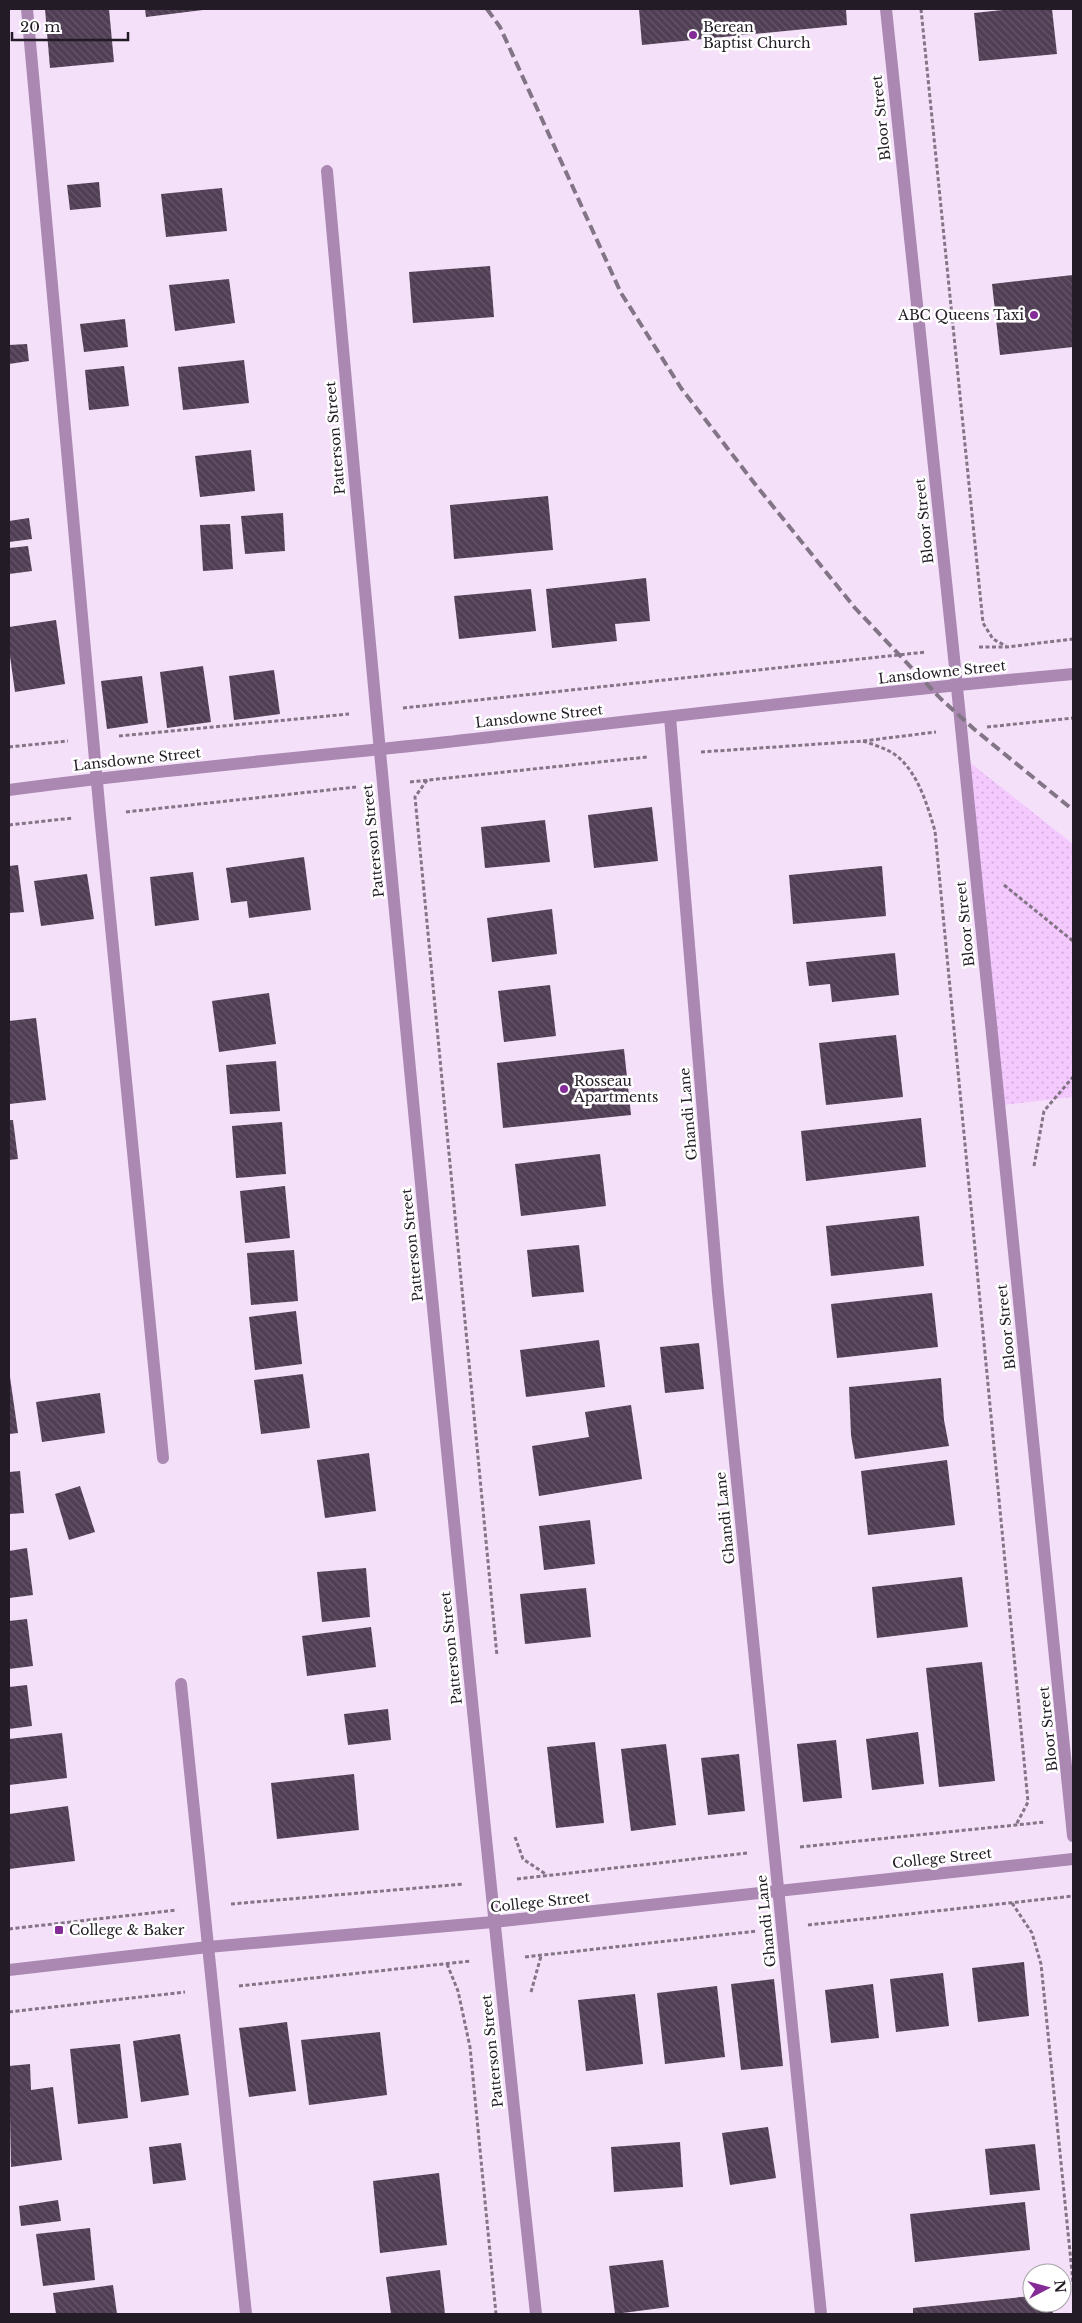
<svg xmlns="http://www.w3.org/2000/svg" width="1082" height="2323" font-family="'Libre Baskerville',serif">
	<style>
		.green { fill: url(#green-dots) }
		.building { fill: url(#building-back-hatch) }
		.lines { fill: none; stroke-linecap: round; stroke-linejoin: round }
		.path { stroke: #837586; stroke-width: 3; stroke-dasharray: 4 2.5; stroke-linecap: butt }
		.minor { stroke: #aa88b2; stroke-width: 12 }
		.rail { stroke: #827586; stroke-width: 4; stroke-dasharray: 10 5; stroke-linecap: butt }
		.poi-dot { fill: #842b97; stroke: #fff; stroke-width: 2 }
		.labels { text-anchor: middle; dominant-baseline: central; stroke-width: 5; stroke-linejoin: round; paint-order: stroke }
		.poi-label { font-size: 14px; fill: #231b25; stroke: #fff; text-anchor: start }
		.street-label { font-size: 14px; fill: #231b25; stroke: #fff }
	</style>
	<defs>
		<pattern id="green-dots" width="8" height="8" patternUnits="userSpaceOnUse" patternTransform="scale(1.25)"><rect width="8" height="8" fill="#f4c9fe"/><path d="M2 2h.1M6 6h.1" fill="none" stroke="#d1acda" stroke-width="1.8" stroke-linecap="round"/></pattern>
		<pattern id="building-back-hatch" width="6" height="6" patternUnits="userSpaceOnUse" patternTransform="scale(1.25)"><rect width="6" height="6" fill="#503e54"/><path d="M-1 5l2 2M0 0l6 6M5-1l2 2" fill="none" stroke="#665769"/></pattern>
	</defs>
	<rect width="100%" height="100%" fill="#f5e0fa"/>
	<polygon class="green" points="959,754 1073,844 1073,1097 995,1106"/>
	<g class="building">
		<polygon points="45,9 109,9 114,62 50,68"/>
		<polygon points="145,9 203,9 203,10 146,17"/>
		<polygon points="639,9 846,9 847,25 642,45"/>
		<polygon points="1012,9 1052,9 1057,54 979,61 974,13"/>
		<polygon points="99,182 101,207 70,210 67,185"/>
		<polygon points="222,188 227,231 166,237 161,194"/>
		<polygon points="490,266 494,317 413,323 409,272"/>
		<polygon points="1073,275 1073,347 1000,355 992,284"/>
		<polygon points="229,279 235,323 175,331 169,285"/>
		<polygon points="125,319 128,347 84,352 80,324"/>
		<polygon points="27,344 29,361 9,364 9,345"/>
		<polygon points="244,360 249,403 183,410 178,367"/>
		<polygon points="124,366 129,406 89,410 85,370"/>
		<polygon points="251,450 255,491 200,497 195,456"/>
		<polygon points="548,496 553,550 454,559 450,505"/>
		<polygon points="283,513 285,551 245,554 241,516"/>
		<polygon points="29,518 32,539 9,542 9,521"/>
		<polygon points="230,524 233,569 203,571 200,525"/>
		<polygon points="28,546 32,571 9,574 9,548"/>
		<polygon points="646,578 650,621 615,624 617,641 552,648 546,589"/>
		<polygon points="531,589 536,631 459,639 454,596"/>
		<polygon points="56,620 65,684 15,692 9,649 9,627"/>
		<polygon points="203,666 211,722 167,728 160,672"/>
		<polygon points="274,670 280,714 234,720 229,676"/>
		<polygon points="142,676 148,723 107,729 101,681"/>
		<polygon points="652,807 658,861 594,868 588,815"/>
		<polygon points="545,820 550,862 485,868 481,827"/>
		<polygon points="304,857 311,910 249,918 247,901 231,903 226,868"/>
		<polygon points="18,865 24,912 9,913 9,866"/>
		<polygon points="882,866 886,916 793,924 789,875"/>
		<polygon points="193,872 199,920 155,926 150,877"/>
		<polygon points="87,874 94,919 41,926 34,881"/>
		<polygon points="552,909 557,954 492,962 487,918"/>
		<polygon points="895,953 899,995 832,1002 830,984 809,986 806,962"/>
		<polygon points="550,985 556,1036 504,1042 498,991"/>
		<polygon points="269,993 276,1044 219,1052 212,1001"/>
		<polygon points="36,1018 46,1100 9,1104 9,1021"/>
		<polygon points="896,1035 903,1097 826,1105 819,1043"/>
		<polygon points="624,1049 631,1115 503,1128 497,1063"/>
		<polygon points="276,1061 280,1111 230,1114 226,1065"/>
		<polygon points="921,1118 926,1167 806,1181 801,1131"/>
		<polygon points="9,1120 13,1120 18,1159 9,1160"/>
		<polygon points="282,1122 286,1174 236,1178 232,1126"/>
		<polygon points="600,1154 606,1206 521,1216 515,1164"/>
		<polygon points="285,1186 290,1238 245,1243 240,1191"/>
		<polygon points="919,1216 924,1266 831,1276 826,1226"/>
		<polygon points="579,1245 584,1292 532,1297 527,1250"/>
		<polygon points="294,1250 298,1301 251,1305 247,1253"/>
		<polygon points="932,1293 938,1347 837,1358 831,1304"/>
		<polygon points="296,1311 302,1364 255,1370 249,1317"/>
		<polygon points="599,1340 605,1387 526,1397 520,1350"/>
		<polygon points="699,1343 704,1389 665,1393 660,1347"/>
		<polygon points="9,1370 18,1433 9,1434"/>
		<polygon points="303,1374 310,1428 261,1434 254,1380"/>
		<polygon points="941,1378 944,1420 949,1446 855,1459 851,1435 849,1387"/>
		<polygon points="100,1393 105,1433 42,1442 36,1402"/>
		<polygon points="631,1405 642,1479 539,1496 532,1446 589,1437 585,1412"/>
		<polygon points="369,1453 376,1511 325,1518 317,1460"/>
		<polygon points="947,1460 955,1525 868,1535 861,1471"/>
		<polygon points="20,1471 24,1513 9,1514 9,1472"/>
		<polygon points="80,1486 95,1532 69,1540 55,1494"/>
		<polygon points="590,1520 595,1564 544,1570 539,1526"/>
		<polygon points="27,1548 33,1595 9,1598 9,1551"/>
		<polygon points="366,1568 370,1617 322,1622 317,1572"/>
		<polygon points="962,1577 968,1627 877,1638 872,1587"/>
		<polygon points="586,1588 591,1637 525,1644 520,1594"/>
		<polygon points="27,1619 33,1666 9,1669 9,1621"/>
		<polygon points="371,1627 376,1667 307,1676 302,1636"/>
		<polygon points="982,1662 995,1781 939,1787 926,1668"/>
		<polygon points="27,1685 32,1726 9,1729 9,1687"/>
		<polygon points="388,1709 391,1740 348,1745 344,1714"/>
		<polygon points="918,1732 924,1784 872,1790 866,1739"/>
		<polygon points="62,1733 67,1778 9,1785 9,1739"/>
		<polygon points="836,1740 842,1798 803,1802 797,1744"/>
		<polygon points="595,1742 604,1823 556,1828 547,1747"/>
		<polygon points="666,1744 676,1825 631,1831 621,1749"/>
		<polygon points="739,1754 745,1811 708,1815 701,1758"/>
		<polygon points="354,1774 359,1830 277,1839 271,1783"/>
		<polygon points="68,1806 75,1861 9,1869 9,1814"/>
		<polygon points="1024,1962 1029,2016 978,2022 972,1968"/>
		<polygon points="943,1973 949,2026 896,2032 890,1979"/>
		<polygon points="774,1979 783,2066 741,2070 731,1984"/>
		<polygon points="873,1984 879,2038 831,2043 825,1990"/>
		<polygon points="717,1986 725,2057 665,2064 657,1993"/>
		<polygon points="635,1994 643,2064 586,2071 578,2000"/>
		<polygon points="287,2022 296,2091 249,2097 239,2028"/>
		<polygon points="380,2032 387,2095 309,2105 301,2040"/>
		<polygon points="180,2034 189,2095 141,2102 133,2041"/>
		<polygon points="120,2044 128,2118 78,2124 70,2049"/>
		<polygon points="30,2064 31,2090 53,2087 62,2160 11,2167 9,2066"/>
		<polygon points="768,2127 776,2178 730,2185 722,2133"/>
		<polygon points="680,2142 683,2187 614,2192 611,2147"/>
		<polygon points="181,2143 186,2180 153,2184 149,2147"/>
		<polygon points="1035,2144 1040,2190 990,2195 985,2149"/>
		<polygon points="439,2173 447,2245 380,2253 373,2181"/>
		<polygon points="58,2200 61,2221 21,2226 19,2206"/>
		<polygon points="1025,2202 1030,2250 915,2262 910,2214"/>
		<polygon points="90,2228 95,2280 43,2286 36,2234"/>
		<polygon points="663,2260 669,2307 615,2314 609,2266"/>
		<polygon points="440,2270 445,2314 391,2314 386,2277"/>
		<polygon points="113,2285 117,2314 56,2314 53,2293"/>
		<polygon points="1032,2296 1032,2303 1052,2303 1053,2314 913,2314 913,2308"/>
	</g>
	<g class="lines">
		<g class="path">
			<polyline points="921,9 983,623 993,639 1006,646"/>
			<polyline points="979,647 1007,647 1073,639"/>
			<polyline points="403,708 926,652"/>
			<polyline points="987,727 1073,718"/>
			<polyline points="119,736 349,714"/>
			<path d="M863 741C872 744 881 747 889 751 916 765 927 804 935 831L1028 1802 1016 1825"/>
			<polyline points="9,747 68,741"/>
			<polyline points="701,752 863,741 936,732"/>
			<polyline points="427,780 415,797 497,1656"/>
			<polyline points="410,782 647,757"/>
			<polyline points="126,812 356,787"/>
			<polyline points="9,825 73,818"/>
			<polyline points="1004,885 1073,941"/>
			<polyline points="1034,1166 1044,1111 1073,1077"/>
			<polyline points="515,1837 523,1859 547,1875"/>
			<polyline points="800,1847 1045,1822"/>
			<polyline points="517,1879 747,1853"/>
			<polyline points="1012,1903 1032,1933 1041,1964 1073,2282"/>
			<polyline points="231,1904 464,1884"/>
			<polyline points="808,1925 1073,1896"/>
			<polyline points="9,1929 177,1910"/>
			<polyline points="525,1957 757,1931"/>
			<polyline points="447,1964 458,1991 470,2047 496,2314"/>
			<polyline points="239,1986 471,1961"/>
			<polyline points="531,1992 541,1956"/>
			<polyline points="9,2012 185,1992"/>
		</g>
		<g class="minor">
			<polyline points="27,9 100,815 163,1458"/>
			<polyline points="886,9 953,648 1073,1836"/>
			<path d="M327 171C391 886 459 1601 536 2314"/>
			<polyline points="670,717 718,1293 821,2314"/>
			<path d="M9 790C155 770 301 758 447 742 656 718 864 693 1073 674"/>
			<polyline points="181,1684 246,2314"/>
			<polyline points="9,1970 208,1947 493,1922 1073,1859"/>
		</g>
		<polyline class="rail" points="487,9 500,27 621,293 681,388 755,484 855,608 941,699 974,729 1073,810"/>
	</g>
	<g class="poi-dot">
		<circle cx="693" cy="35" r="5"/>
		<circle cx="1034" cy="315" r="5"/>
		<circle cx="564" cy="1089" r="5"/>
		<rect x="54" y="1925" width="10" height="10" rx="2.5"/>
	</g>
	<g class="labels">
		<g class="poi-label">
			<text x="703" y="27">Berean<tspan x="703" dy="16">Baptist Church</tspan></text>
			<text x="1024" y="315" text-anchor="end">ABC Queens Taxi</text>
			<text x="574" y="1081">Rosseau<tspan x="574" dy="16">Apartments</tspan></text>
			<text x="69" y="1930">College &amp; Baker</text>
		</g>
		<g class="street-label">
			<text transform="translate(881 118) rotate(-96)">Bloor Street</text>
			<text transform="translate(335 438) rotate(-95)">Patterson Street</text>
			<text transform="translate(924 521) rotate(-96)">Bloor Street</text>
			<text transform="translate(942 672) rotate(-6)">Lansdowne Street</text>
			<text transform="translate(539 716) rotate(-6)">Lansdowne Street</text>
			<text transform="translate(137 759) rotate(-6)">Lansdowne Street</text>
			<text transform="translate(373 841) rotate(-96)">Patterson Street</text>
			<text transform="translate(965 924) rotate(-96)">Bloor Street</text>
			<text transform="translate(688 1114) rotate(-95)">Ghandi Lane</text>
			<text transform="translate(412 1245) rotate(-96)">Patterson Street</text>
			<text transform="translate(1006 1327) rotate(-96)">Bloor Street</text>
			<text transform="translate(725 1518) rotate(-96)">Ghandi Lane</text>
			<text transform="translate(451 1648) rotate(-96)">Patterson Street</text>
			<text transform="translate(1048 1729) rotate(-96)">Bloor Street</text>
			<text transform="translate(942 1858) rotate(-6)">College Street</text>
			<text transform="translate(540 1902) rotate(-6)">College Street</text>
			<text transform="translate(766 1921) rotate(-96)">Ghandi Lane</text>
			<text transform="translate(492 2051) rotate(-96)">Patterson Street</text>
		</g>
	</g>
	<rect width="1082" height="2323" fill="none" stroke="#231b25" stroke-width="20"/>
	<g transform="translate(1047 2288) rotate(84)"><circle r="24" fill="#ffffff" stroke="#a7a4a8"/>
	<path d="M0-4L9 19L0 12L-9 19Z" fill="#842b97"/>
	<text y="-8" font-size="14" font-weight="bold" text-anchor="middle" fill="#231b25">N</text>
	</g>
	<path d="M12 32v8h116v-8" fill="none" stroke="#231b25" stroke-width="2.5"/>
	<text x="20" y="32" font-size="15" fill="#231b25" stroke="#ffffff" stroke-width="4" paint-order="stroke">20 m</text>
</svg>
